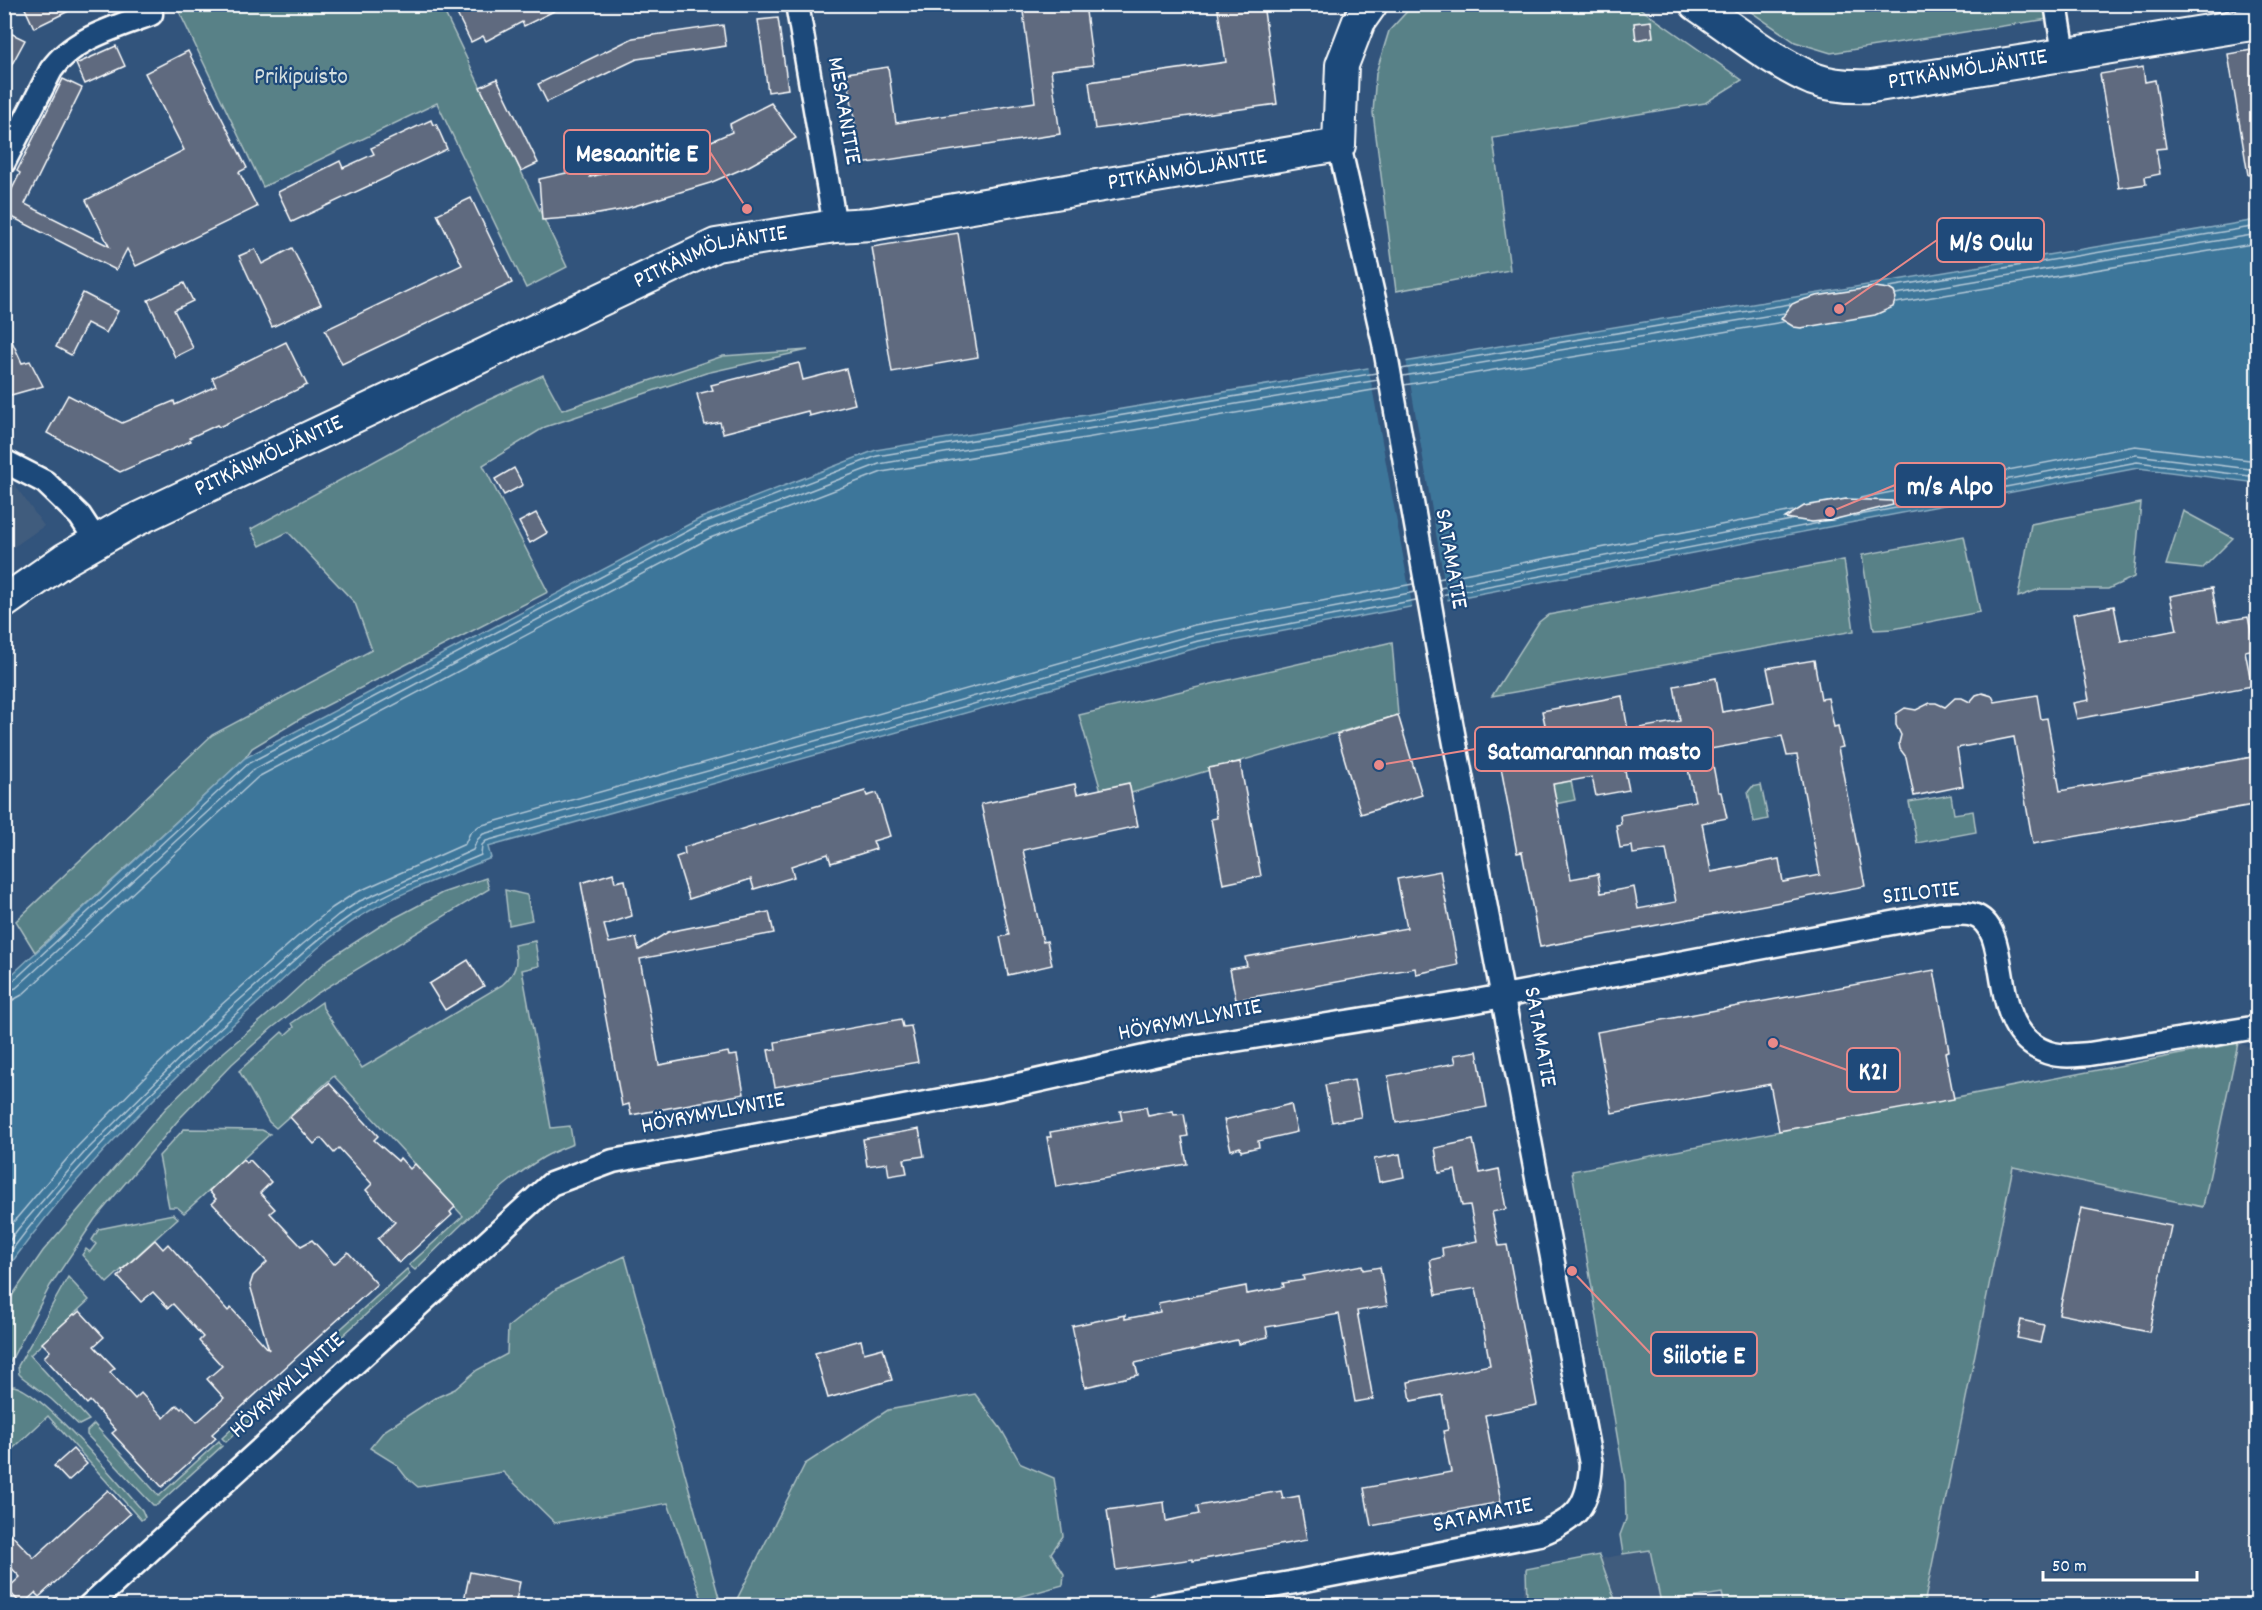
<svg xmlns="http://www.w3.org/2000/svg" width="2262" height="1610" font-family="Dekko,sans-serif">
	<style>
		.built { fill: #405b7d }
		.green { fill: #598187; stroke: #acc0c3; stroke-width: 1.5 }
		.water { fill: #3e769a; stroke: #8badc2; stroke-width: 1.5 }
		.pier { fill: #32547c }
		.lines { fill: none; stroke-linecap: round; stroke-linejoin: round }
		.shore { stroke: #b2c8d7; stroke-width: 1.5 }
		.building { fill: #5f6b7f; stroke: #fff; stroke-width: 1.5; fill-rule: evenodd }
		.street-casing { stroke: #fff; stroke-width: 27 }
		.secondary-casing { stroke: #fff; stroke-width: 36 }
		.street { stroke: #1f4a7a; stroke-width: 22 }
		.secondary { stroke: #1f4a7a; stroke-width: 32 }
		.labels { text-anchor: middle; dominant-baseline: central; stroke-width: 4.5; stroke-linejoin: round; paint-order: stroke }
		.street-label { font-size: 24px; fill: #fff; stroke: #1f4a7a }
		.park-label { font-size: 24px; fill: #d6e0e1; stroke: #1f4a7a }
		.leader { fill: none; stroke: #e88989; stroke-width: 2 }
		.callout-dot { fill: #e88989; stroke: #1f4a7a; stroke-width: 2 }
		.callout { fill: #1f4a7a; stroke: #e88989; stroke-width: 2 }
		.callout-label { font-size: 26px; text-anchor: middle; font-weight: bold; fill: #fff }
	</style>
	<rect width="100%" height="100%" fill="#32547c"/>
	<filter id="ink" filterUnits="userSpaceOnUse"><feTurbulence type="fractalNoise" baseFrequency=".0167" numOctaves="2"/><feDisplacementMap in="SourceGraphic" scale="12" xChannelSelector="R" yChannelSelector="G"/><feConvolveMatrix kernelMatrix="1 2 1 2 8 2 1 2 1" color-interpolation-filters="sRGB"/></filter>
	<g filter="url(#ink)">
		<g class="built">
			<polygon points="4,477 12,481 44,526 5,553"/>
			<polygon points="2238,1043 2257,1049 2257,1605 1924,1606 2013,1167 2203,1207"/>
			<polygon points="1650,1550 1722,1593 1725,1605 1521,1606 1528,1571"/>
		</g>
		<g class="green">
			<polygon points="2046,4 2048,19 1831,53 1795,42 1741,5"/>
			<polygon points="176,5 441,5 567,267 526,288 437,103 263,187"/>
			<polygon points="1413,5 1635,5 1742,80 1705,103 1493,138 1510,270 1396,291 1373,113 1376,73 1389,31"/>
			<polygon points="808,350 706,373 545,427 483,465 548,592 300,719 252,748 245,758 35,952 16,921 212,735 372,650 355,603 288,532 260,546 251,529 477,405 543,375 562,410 723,356"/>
			<polygon points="2141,503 2134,577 2108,589 2040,589 2018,597 2031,524"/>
			<polygon points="2183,511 2233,538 2202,569 2166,565"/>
			<polygon points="1964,536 1980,612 1893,629 1874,630 1862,555"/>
			<polygon points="1844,560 1854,631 1492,696 1539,622 1548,615"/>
			<polygon points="1392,642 1398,715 1104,801 1079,715"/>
			<polygon points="1571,781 1575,800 1550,805 1547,785"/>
			<polygon points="1761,785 1768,819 1754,822 1748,792 1752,787"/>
			<polygon points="1951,795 1954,814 1973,811 1976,832 1917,843 1909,802"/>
			<polygon points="486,878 489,889 316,994 272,1028 232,1064 180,1118 95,1219 50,1286 5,1372 5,1306 43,1251 166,1108 224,1052 286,999 329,959 385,923 442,893"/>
			<polygon points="505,890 527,895 532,920 509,925"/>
			<path d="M535 941 539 966 522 970 551 1128 570 1126 573 1144C563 1148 553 1152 544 1157 498 1184 454 1233 415 1270L409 1265 463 1216 334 1076 276 1128 269 1122 239 1071 282 1032 285 1035 294 1027 292 1023 322 1002 323 1008 362 1068 502 985C517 972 518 964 514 945Z"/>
			<polygon points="2238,1043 2203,1207 2013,1167 1924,1605 1725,1605 1722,1593 1661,1603 1650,1550 1623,1554 1620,1535 1626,1519 1625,1482 1572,1171"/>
			<polygon points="184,1129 262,1130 270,1134 184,1213 177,1207 169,1207 159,1156"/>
			<polygon points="173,1214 178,1218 107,1283 82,1255 86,1249 90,1252 96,1244 92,1240 99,1229"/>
			<polygon points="625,1256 721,1605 704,1605 668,1503 555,1523 503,1472 418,1487 406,1477 396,1464 370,1448 384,1431 433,1399 455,1389 477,1370 507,1354 508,1327 556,1289"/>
			<polygon points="407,1269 410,1274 339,1339 334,1335"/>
			<polygon points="68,1277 89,1300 30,1355 89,1420 79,1425 51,1399 22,1377 19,1374 18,1366"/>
			<polygon points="291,1375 294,1380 226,1442 222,1438"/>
			<path d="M14 1386C43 1392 119 1484 142 1510L145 1517 141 1520 48 1416 5 1456V1392L9 1387Z"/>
			<polygon points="975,1394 1001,1429 1021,1464 1054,1478 1063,1536 1051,1553 1064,1574 1063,1585 1001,1602 952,1601 907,1606 734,1605 805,1464 888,1410"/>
			<polygon points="94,1424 159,1496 219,1441 222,1446 157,1505 153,1505 87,1435 87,1431"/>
			<polygon points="1599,1555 1617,1605 1527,1605 1526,1569"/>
		</g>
		<path class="water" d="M2257 220V483L2138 468 1200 647 488 847 491 858C449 875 405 890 366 913 328 935 296 968 264 997 170 1080 77 1169 5 1272V981L245 758 701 518 876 450Z"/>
		<polygon class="pier" points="1406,359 1448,603 1413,610 1368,365"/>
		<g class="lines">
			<g class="shore">
				<polyline points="1889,287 2258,226"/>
				<polyline points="1896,294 2258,234"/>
				<polyline points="1896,303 2258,243"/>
				<polyline points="1401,369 1790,304"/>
				<polyline points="1403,376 1784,313"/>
				<polyline points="1404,385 1783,322"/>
				<polyline points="1860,498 2135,446 2258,461"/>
				<polyline points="1894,501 2136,455 2258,470"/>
				<polyline points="1854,516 2137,462 2258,477"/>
				<polyline points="1438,579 1793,511"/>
				<polyline points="1440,588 1791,520"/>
				<polyline points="1441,595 1819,523"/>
				<polyline points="4,984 11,983 249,763 703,523 877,456 1376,373"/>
				<polyline points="4,992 16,988 253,770 707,530 879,464 1378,380"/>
				<polyline points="4,1001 13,1000 22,995 258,777 710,538 882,472 1379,389"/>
				<polyline points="4,1233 77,1147 149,1073 220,1006 297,937 332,908 355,893 465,844 470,833 479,826 1194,625 1413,584"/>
				<polyline points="4,1248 18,1229 84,1153 226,1012 303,944 338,915 360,901 473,850 477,840 483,834 1196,634 1415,592"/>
				<path d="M4 1261C73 1164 168 1074 257 995 290 965 323 932 361 909 398 886 442 872 481 855L482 845 486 841 1198 641 1416 600"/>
			</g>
		</g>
		<g class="building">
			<polygon points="23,4 83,4 34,28"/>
			<polygon points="452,4 568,4 524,26 522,22 486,41 483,36 471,42"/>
			<polygon points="1022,4 1085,4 1093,65 1051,70 1060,134 861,164 847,73 888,67 896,123 1035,102"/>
			<polygon points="1217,4 1263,4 1277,104 1095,129 1089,82 1226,62"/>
			<polygon points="778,18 788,89 768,92 758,20"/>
			<polygon points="1651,21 1653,37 1636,40 1634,23"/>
			<polygon points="723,25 726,46 637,59 547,102 538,84 633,38"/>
			<polygon points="4,30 25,40 4,79"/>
			<polygon points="116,46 125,66 85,84 76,64"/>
			<polygon points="2258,49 2258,174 2248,175 2228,54"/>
			<polygon points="188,51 247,168 239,172 257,207 136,266 127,249 116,270 4,213 4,205 20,173 17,171 63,79 82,88 25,204 109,246 86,200 184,150 145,73"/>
			<polygon points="2143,67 2145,82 2155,80 2166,148 2156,149 2160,174 2145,177 2146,184 2119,188 2100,74"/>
			<polygon points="497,79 538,163 521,171 480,87"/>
			<polygon points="771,103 796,138 776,151 749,166 710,183 621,210 581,217 542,220 539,179 589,168 590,177 662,159 700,146 732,132 730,124"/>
			<polygon points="431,120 433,125 436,124 447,149 292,222 278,192 340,161 343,168 374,154 371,148"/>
			<polygon points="471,198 512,283 342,364 325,330 462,265 437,214"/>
			<polygon points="958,233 978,357 892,372 872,247"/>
			<polygon points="292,248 321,304 272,327 239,256 255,249 262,264"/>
			<polygon points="184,283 193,301 174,310 193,348 175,357 148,300"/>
			<polygon points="1875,287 1889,289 1894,292 1896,298 1893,307 1875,315 1801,328 1794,327 1781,319 1792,304 1799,301 1816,296"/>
			<polygon points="83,293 118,311 106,333 87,323 71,355 56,347"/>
			<polygon points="4,324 22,363 30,361 43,386 4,397"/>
			<polygon points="286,342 307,385 219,427 217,425 189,438 191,441 120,472 47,433 68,395 122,423 174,401 175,405 216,386 212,378"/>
			<polygon points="799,363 803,380 846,369 855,404 809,416 808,411 723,433 720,422 705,425 697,394 713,390 711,385"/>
			<polygon points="514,468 523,485 504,495 495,479"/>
			<polygon points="1846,499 1892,501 1893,505 1832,520 1812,522 1785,518 1804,506"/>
			<polygon points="536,513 547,533 530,543 519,522"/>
			<polygon points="2212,588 2218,622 2248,617 2255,649 2245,651 2252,686 2077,719 2073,703 2089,700 2073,614 2114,606 2121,641 2177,630 2170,596"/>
			<path d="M1814 660 1821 699 1828 698 1834 727 1838 726 1840 737 1843 747 1838 748 1865 886 1540 947 1522 852 1517 853 1499 757 1550 747 1542 711 1622 696 1628 730 1680 721 1674 686 1716 678 1722 712 1774 702 1767 668ZM1782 736 1787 756 1797 755 1820 875 1783 882 1779 859 1711 872 1702 823 1727 818 1721 792H1718L1710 749ZM1685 755 1695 801 1620 815 1621 824 1616 825 1620 848 1632 846 1633 854 1666 849 1676 902 1638 909 1634 887 1601 893 1598 874 1571 879 1553 784 1592 777 1596 796 1629 790 1624 766Z"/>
			<polygon points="1982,693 1992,696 1995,702 2037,695 2041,719 2047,718 2060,791 2258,756 2258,804 2033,844 2014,737 1957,748 1963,786 1914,796 1906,757 1900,749 1899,743 1901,735 1896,725 1896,714 1905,708 1916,710 1930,703 1936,703 1945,707 1955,698 1962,698 1970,702 1976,695"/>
			<polygon points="1398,715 1422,795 1361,814 1337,734"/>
			<polygon points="1240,762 1261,876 1223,884 1211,819 1217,818 1208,768"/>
			<polygon points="1129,783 1138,826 1023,850 1043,942 1047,941 1052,965 1008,975 1000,937 1009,935 981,804 1075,784 1077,794"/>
			<polygon points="865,791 867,796 877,793 890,836 873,841 876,849 831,863 828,854 791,866 794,877 754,889 751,879 689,899 676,857 685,854 684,847"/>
			<polygon points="1440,871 1458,965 1416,974 1415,968 1236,1000 1230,969 1247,966 1245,957 1407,928 1397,879"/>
			<polygon points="613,873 615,882 625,880 632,916 604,925 609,943 636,938 639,950 668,932 769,912 774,933 640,959 659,1065 728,1052 729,1056 737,1055 744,1094 631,1115 629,1104 622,1106 581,883"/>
			<polygon points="468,960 484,986 445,1010 429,984"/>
			<polygon points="1934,970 1949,1051 1945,1052 1954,1099 1779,1131 1770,1084 1612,1113 1597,1032"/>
			<polygon points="901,1019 903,1027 911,1026 918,1062 775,1087 768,1050 776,1049 775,1042"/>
			<polygon points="1477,1051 1487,1107 1396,1123 1388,1076 1456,1063 1454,1055"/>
			<polygon points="1354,1080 1361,1117 1332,1122 1325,1085"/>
			<polygon points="329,1083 378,1136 374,1140 398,1161 400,1158 410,1169 415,1164 455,1207 450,1212 452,1215 399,1263 378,1239 395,1222 366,1190 372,1184 339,1148 334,1153 321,1138 314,1144 290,1117"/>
			<polygon points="1291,1104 1297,1132 1258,1141 1259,1147 1241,1151 1240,1147 1231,1150 1224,1120"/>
			<polygon points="1146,1107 1148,1116 1173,1111 1174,1115 1184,1114 1188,1136 1182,1137 1187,1164 1056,1187 1047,1137 1051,1137 1050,1132 1122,1120 1120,1111"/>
			<polygon points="919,1129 924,1156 904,1159 907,1173 889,1176 887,1163 867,1166 863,1139"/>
			<polygon points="1473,1140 1480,1173 1499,1169 1506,1209 1492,1212 1499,1246 1507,1245 1537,1405 1485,1415 1501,1502 1371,1526 1364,1488 1451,1472 1443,1431 1448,1430 1442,1395 1411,1401 1408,1382 1490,1365 1476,1288 1436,1295 1430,1260 1443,1257 1442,1248 1477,1241 1470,1205 1462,1206 1455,1170 1439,1173 1435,1148"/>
			<polygon points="1400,1154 1404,1177 1379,1182 1374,1159"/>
			<polygon points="243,1159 246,1163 250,1160 271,1182 260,1193 275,1209 270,1213 301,1246 312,1240 334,1264 348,1252 377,1284 212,1434 216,1438 162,1487 112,1433 116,1430 90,1401 87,1404 44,1357 50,1351 42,1343 74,1314 75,1315 80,1311 104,1337 94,1346 115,1368 110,1372 135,1399 141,1393 164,1418 177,1405 181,1409 183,1407 197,1422 224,1398 207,1379 222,1366 199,1341 203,1337 173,1304 168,1308 153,1292 141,1302 118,1277 123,1272 122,1270 155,1240 163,1249 168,1244 228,1311 231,1308 269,1350 250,1285 253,1276 267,1262 212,1203 216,1199 209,1191"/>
			<polygon points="2081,1208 2171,1226 2149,1332 2059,1314"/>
			<polygon points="1362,1265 1363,1270 1380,1267 1387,1306 1357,1311 1373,1399 1355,1402 1339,1314 1266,1327 1268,1337 1238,1344 1237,1340 1135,1363 1138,1375 1085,1387 1072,1326 1125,1315 1125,1319 1160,1312 1158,1303 1246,1286 1247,1294 1284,1287 1283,1283 1304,1280 1303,1276"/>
			<polygon points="2021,1320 2044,1325 2040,1343 2017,1338"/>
			<polygon points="861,1340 864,1353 883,1348 892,1380 828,1398 815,1353"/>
			<polygon points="73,1449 87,1464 68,1481 54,1466"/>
			<polygon points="108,1490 130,1514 39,1597 35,1593 22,1605 7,1589 20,1577 4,1560 4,1527 34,1558"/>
			<polygon points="1281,1491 1283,1499 1299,1496 1307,1540 1193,1561 1193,1559 1116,1570 1107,1510 1164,1502 1166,1521 1199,1514 1197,1506"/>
			<polygon points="470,1572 520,1582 515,1605 463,1605"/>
		</g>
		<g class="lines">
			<defs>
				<g id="street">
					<polyline points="797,4 835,226"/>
					<polyline points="2056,4 2064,53"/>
					<path d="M4 162 51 70C73 38 117 27 151 14"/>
					<polyline points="4,461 45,482 80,516 97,542"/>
					<path d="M89 1606 551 1184 613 1161 995 1090 1185 1048 1471 1002 1940 914C1951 914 1963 912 1973 915 2018 929 1981 1036 2053 1054 2065 1057 2077 1055 2089 1054L2258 1027"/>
					<path d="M1157 1606 1290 1583 1540 1534C1578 1519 1589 1505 1591 1464L1446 696 1384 343 1339 145"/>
				</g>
				<g id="secondary">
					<path id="s1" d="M1696 4C1733 29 1773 62 1813 79 1832 86 1852 87 1872 86L2258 23"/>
					<path id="s2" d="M4 602 64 560 127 524 716 245 835 226 872 224 1339 145 1342 65 1359 21 1371 4"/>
				</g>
			</defs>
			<use href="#street" class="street-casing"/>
			<use href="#secondary" class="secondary-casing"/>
			<use href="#street" class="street"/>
			<use href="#secondary" class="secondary"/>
		</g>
	</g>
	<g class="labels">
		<g class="street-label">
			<text stroke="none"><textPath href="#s1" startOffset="296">PITKÄNMÖLJÄNTIE</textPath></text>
			<text transform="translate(843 111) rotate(80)">MESAANITIE</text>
			<text stroke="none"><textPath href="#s2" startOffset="1275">PITKÄNMÖLJÄNTIE</textPath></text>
			<text stroke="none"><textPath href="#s2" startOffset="789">PITKÄNMÖLJÄNTIE</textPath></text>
			<text stroke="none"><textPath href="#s2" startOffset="303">PITKÄNMÖLJÄNTIE</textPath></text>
			<text transform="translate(1450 559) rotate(80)">SATAMATIE</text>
			<text transform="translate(1921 894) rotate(-6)">SIILOTIE</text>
			<text transform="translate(1190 1021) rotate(-11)">HÖYRYMYLLYNTIE</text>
			<text transform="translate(1539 1037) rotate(80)">SATAMATIE</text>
			<text transform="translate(713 1114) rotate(-11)">HÖYRYMYLLYNTIE</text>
			<text transform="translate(288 1386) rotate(-42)">HÖYRYMYLLYNTIE</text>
			<text transform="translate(1483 1516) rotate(-12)">SATAMATIE</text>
		</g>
		<g class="park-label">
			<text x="301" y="78">Prikipuisto</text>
		</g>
	</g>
	<path class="leader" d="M747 209L710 152M1839 309L1937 240M1830 512L1895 485M1379 765L1475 749M1773 1043L1847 1070M1572 1271L1651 1354"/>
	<g class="callout-dot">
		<circle cx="747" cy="209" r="6"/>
		<circle cx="1839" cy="309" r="6"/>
		<circle cx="1830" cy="512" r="6"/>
		<circle cx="1379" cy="765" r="6"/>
		<circle cx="1773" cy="1043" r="6"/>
		<circle cx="1572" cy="1271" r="6"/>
	</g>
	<g class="callout">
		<rect x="564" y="130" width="146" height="44" rx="6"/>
		<rect x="1937" y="218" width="107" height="44" rx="6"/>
		<rect x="1895" y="463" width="110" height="44" rx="6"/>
		<rect x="1475" y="727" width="238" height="44" rx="6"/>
		<rect x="1847" y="1048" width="53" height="44" rx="6"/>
		<rect x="1651" y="1332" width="106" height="44" rx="6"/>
	</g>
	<g class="callout-label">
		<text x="637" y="161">Mesaanitie E</text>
		<text x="1991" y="250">M/S Oulu</text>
		<text x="1950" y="494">m/s Alpo</text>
		<text x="1594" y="759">Satamarannan masto</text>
		<text x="1873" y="1079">K21</text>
		<text x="1704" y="1363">Siilotie E</text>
	</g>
	<rect width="2262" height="1610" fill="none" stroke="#1f4a7a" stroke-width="24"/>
	<rect x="12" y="12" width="2238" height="1586" fill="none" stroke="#fff" stroke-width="2" filter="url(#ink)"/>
	<path d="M2043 1571v9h154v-9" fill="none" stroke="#ffffff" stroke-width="3"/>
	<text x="2052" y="1571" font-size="18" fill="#ffffff" stroke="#1f4a7a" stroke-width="4.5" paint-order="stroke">50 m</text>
</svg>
